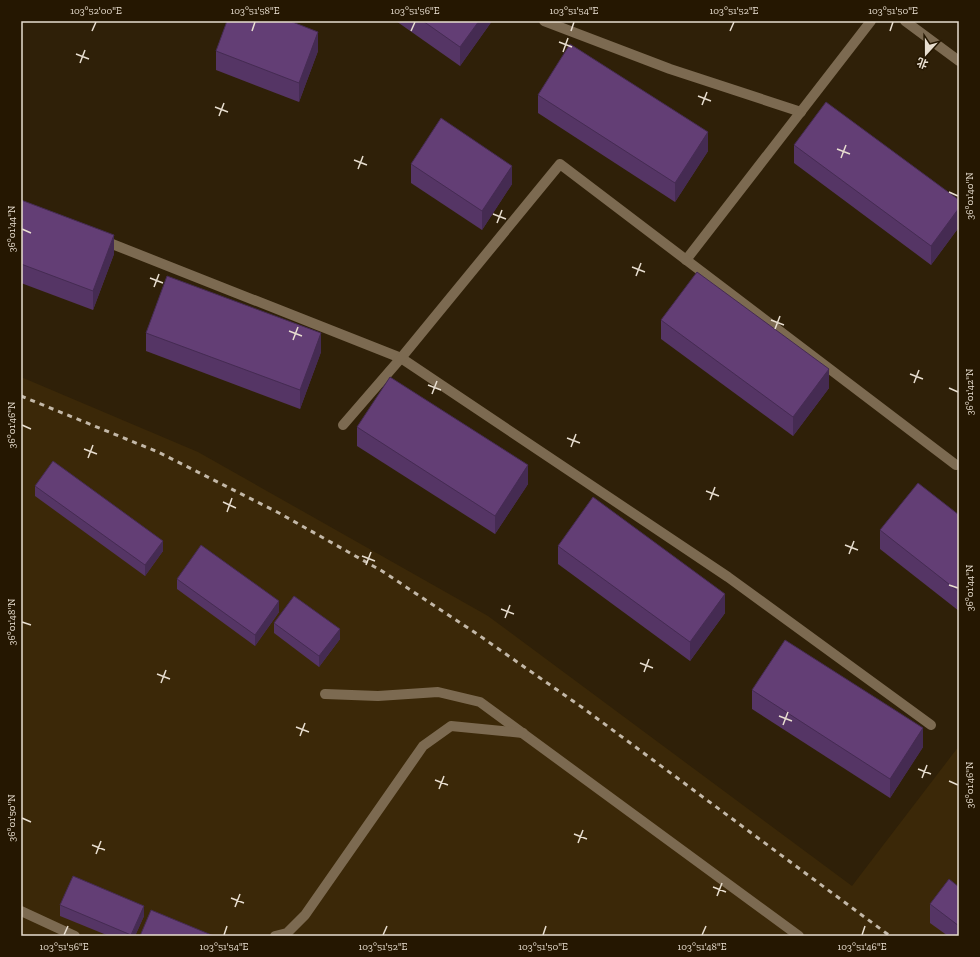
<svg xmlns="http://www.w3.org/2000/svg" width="980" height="957" font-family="'Zilla Slab','Noto Sans SC',serif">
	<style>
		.built { fill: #3b2808 }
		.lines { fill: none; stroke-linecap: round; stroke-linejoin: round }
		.lane { stroke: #7c6a51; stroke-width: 10 }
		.rail { stroke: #c3b8a8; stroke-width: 3; stroke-dasharray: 5 5; stroke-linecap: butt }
		.wall { fill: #553565 }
		.shaded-wall { fill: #452b52 }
		.building { fill: #633e75; stroke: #452b52 }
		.ticks { fill: none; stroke: #e8ded0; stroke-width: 1.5 }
		.neatline { fill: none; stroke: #e8ded0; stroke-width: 1.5 }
		.ticks-label { font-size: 10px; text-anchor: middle; fill: #e8ded0 }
	</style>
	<rect width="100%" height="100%" fill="#2f2008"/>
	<polygon class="built" points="21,377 198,452 488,616 852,886 959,746 959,936 21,936"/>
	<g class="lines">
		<g class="lane">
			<polyline points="544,21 670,69 801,112"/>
			<polyline points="905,21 959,61"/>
			<polyline points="102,240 401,358 728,577 931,725"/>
			<polyline points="686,260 871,21"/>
			<polyline points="343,425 401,358 560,164 956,465"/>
			<polyline points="325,694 378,696 438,692 480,702 799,936"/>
			<polyline points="21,911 75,936"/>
			<polyline points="275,936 287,933 305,915 423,746 451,726 523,733"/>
		</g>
		<polyline class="rail" points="21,396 158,452 279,513 382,571 480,636 583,708 890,936"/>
	</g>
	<g class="wall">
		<polygon points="396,21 492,21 460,66"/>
		<polygon points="216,51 318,51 299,102 216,70"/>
		<polygon points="538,95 708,151 675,202 538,113"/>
		<polygon points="794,145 959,200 959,227 931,265 794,163"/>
		<polygon points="411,164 512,184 482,230 411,183"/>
		<polygon points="21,200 114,254 93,310 21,283"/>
		<polygon points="661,320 829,388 793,436 661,339"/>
		<polygon points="146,333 321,352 300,409 146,351"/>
		<polygon points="357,427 528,484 495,534 357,446"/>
		<polygon points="35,486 163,551 145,576 35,496"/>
		<polygon points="959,515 959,611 880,549 880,530"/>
		<polygon points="558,546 725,613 690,661 558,564"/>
		<polygon points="177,579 279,612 255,646 177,589"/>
		<polygon points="274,623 340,639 319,667 274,633"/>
		<polygon points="752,690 923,747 890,798 752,709"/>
		<polygon points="959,887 959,936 948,936 930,923 930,904"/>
		<polygon points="60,905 144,916 135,936 109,936 60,916"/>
	</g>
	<g class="shaded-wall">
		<polygon points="479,21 492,21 460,66 460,47"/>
		<polygon points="318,32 318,51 299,102 299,83"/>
		<polygon points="708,132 708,151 675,202 675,183"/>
		<polygon points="512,166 512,184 482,230 482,211"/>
		<polygon points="959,208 959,227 931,265 931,246"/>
		<polygon points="114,235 114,254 93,310 93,291"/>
		<polygon points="321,333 321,352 300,409 300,390"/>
		<polygon points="829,369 829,388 793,436 793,417"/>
		<polygon points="528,465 528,484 495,534 495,516"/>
		<polygon points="163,541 163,551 145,576 145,565"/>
		<polygon points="725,594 725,613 690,661 690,642"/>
		<polygon points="279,601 279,612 255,646 255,635"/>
		<polygon points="340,629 340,639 319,667 319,656"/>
		<polygon points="923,728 923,747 890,798 890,779"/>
		<polygon points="144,906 144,916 135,936 131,936"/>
	</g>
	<g class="building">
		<polygon points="227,21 290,21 318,32 299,83 216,51"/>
		<polygon points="423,21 479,21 460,47"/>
		<polygon points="570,44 708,132 675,183 538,95"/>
		<polygon points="826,102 959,200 959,208 931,246 794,145"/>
		<polygon points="441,118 512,166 482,211 411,164"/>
		<polygon points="21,200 114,235 93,291 21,264"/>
		<polygon points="697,272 829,369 793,417 661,320"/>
		<polygon points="167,276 321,333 300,390 146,333"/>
		<polygon points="390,377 528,465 495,516 357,427"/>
		<polygon points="53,461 163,541 145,565 35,486"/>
		<polygon points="918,483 959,515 959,592 880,530"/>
		<polygon points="593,497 725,594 690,642 558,546"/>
		<polygon points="201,545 279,601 255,635 177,579"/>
		<polygon points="294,596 340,629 319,656 274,623"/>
		<polygon points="785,640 923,728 890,779 752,690"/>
		<polygon points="73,876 144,906 131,935 60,905"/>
		<polygon points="949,879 959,887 959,926 930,904"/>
		<polygon points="151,910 214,936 140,936"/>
	</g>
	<path class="ticks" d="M92 31 96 22M252 31 255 22M411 31 415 22M571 31 574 22M730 31 734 22M890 31 893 22M559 42 572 47M563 52 568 38M76 54 89 59M80 63 85 50M698 96 711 101M702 105 707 92M215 107 228 112M219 116 224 103M837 149 850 154M841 158 846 145M354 160 367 165M358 169 363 156M949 192 958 196M493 214 506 219M497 223 502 210M22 229 31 233M632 267 645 272M636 276 641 263M150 278 163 283M154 287 159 274M771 320 784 325M775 329 780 316M289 331 302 336M293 340 298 327M910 374 923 379M914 383 919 370M428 385 441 390M949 388 958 392M432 394 437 381M22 425 31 429M567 438 580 443M571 447 576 434M84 449 97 454M88 458 93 445M706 491 719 496M710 500 715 487M223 502 236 508M227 512 232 498M845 545 858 550M849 554 854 541M362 556 375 561M366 565 371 552M949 585 958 588M501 609 514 614M505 618 510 605M22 622 31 625M640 663 653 668M644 672 649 659M157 674 170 679M161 683 166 670M779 716 792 721M783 725 788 712M296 727 309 732M300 736 305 723M918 769 931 774M922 778 927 765M435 780 448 785M949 781 958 785M439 789 444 776M22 818 31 822M574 834 587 839M578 843 583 830M92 845 105 850M96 854 101 841M713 887 726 892M717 896 722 883M231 898 244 903M235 907 240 894M64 935 68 926M224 935 227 926M383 935 387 926M543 935 546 926M702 935 706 926M862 935 865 926"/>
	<rect width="980" height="957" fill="none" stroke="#251701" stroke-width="44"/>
	<g transform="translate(926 54) rotate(201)" stroke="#251701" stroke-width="3" paint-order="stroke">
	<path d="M0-3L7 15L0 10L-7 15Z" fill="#e8ded0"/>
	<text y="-6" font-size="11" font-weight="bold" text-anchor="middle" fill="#e8ded0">北</text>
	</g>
	<rect x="22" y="22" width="936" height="913" class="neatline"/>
	<g class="ticks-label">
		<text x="96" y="14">103°52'00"E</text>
		<text x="255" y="14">103°51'58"E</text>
		<text x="415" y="14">103°51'56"E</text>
		<text x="574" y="14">103°51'54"E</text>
		<text x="734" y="14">103°51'52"E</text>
		<text x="893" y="14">103°51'50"E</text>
		<text transform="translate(969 196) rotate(-90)" y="4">36°01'40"N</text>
		<text transform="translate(11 229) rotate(-90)" y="4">36°01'44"N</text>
		<text transform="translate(969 392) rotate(-90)" y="4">36°01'42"N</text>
		<text transform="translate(11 425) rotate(-90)" y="4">36°01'46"N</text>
		<text transform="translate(969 588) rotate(-90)" y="4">36°01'44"N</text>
		<text transform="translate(11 622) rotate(-90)" y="4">36°01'48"N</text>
		<text transform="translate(969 785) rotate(-90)" y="4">36°01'46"N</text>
		<text transform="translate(11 818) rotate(-90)" y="4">36°01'50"N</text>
		<text x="64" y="950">103°51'56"E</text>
		<text x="224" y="950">103°51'54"E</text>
		<text x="383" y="950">103°51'52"E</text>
		<text x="543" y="950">103°51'50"E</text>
		<text x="702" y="950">103°51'48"E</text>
		<text x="862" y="950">103°51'46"E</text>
	</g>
</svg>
